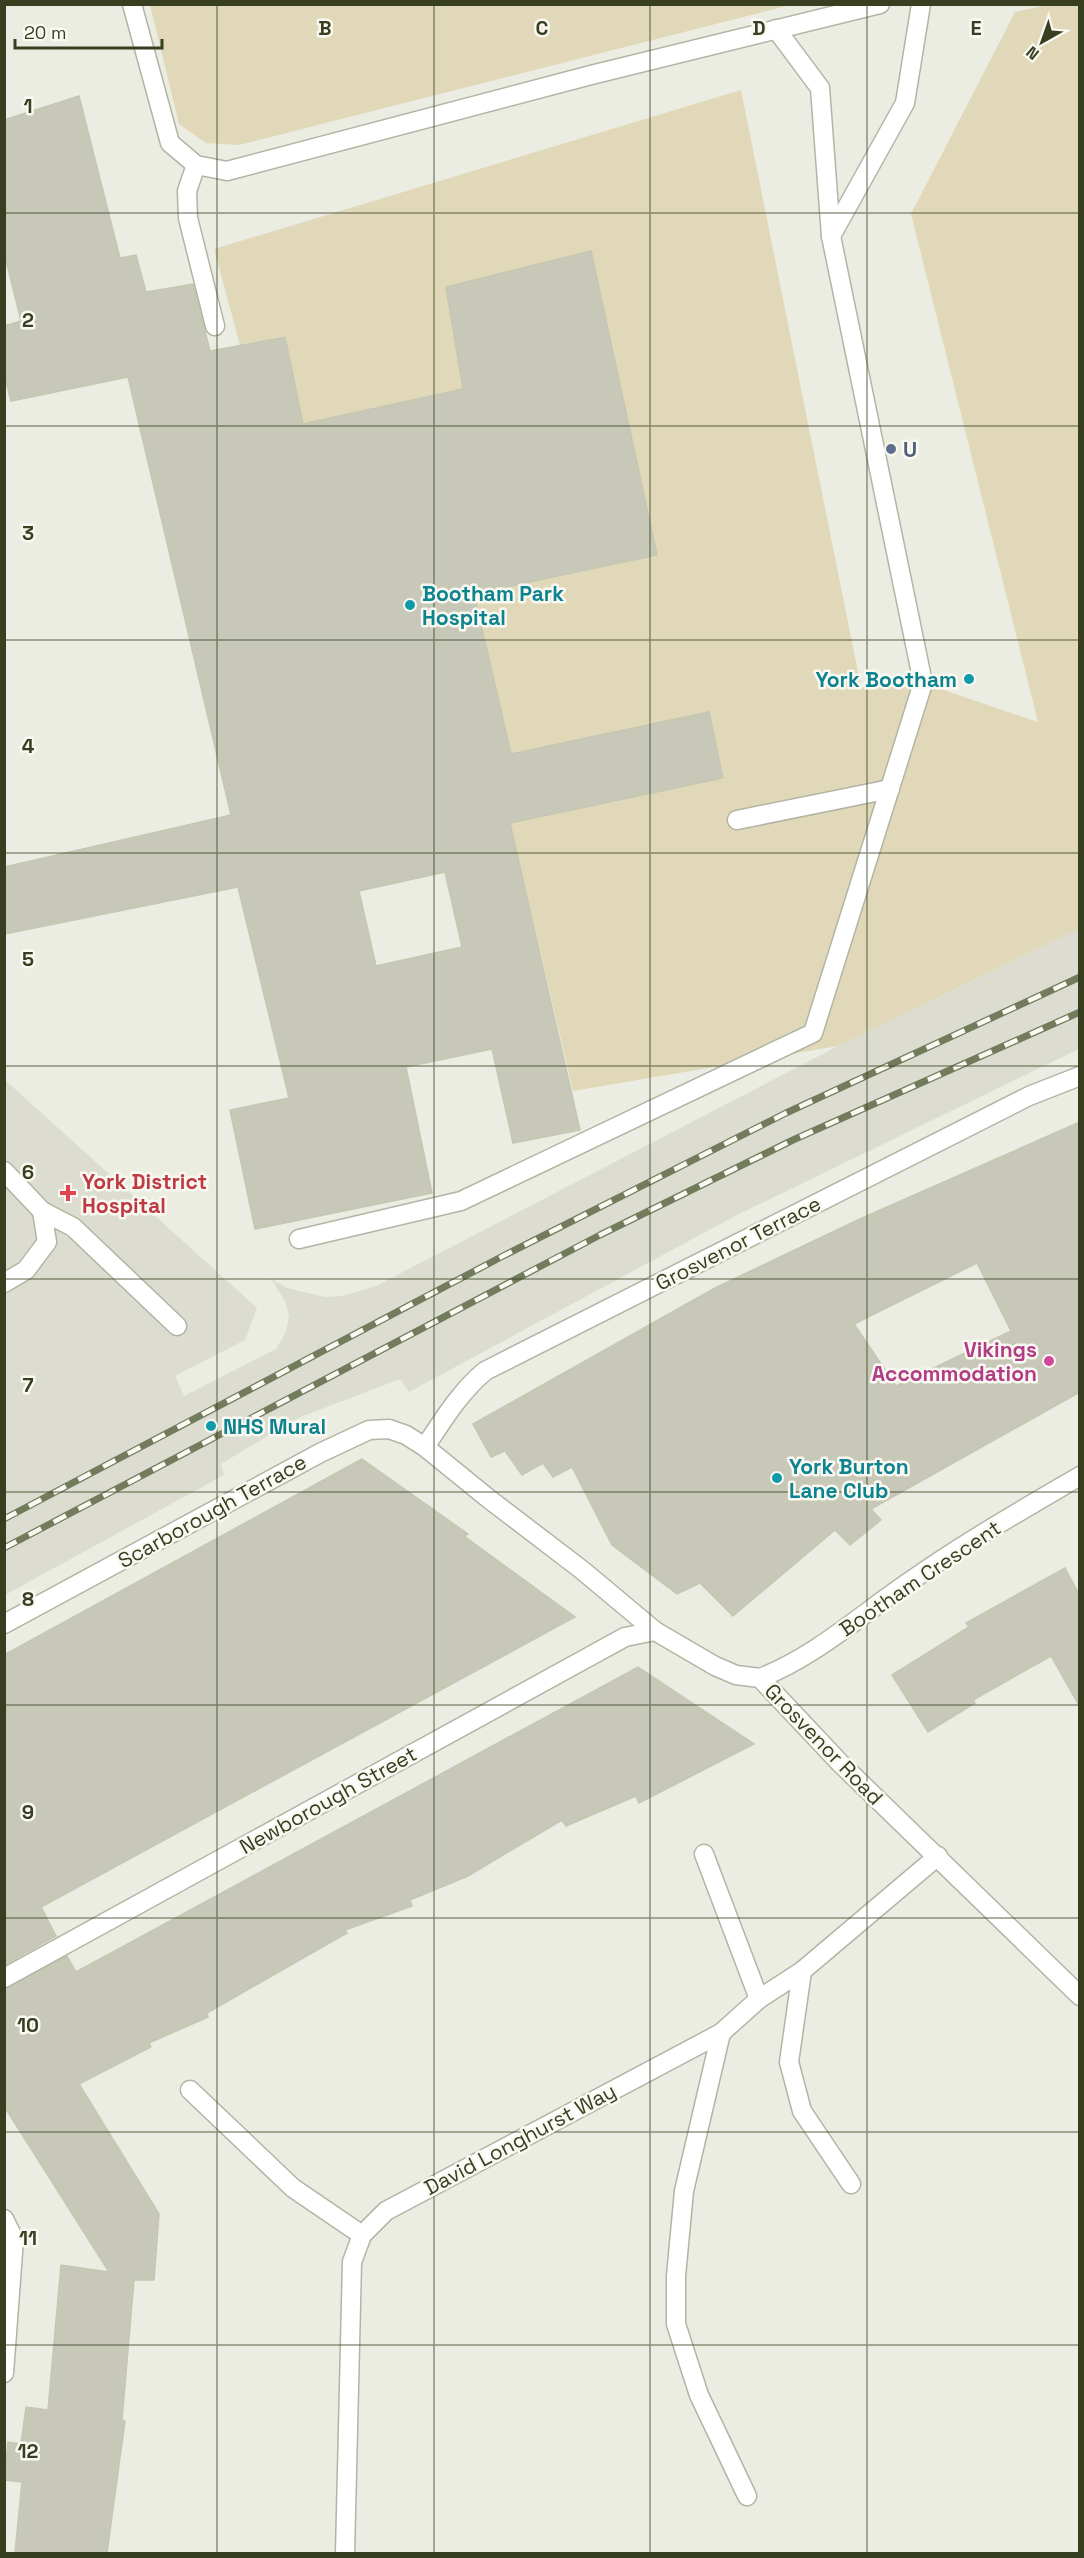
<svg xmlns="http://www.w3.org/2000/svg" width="1084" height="2558" font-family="'Space Grotesk',sans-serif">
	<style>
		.built { fill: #dcddd0 }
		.green { fill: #e0d8b9 }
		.building { fill: #c7c8b7; stroke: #c5c7b3; stroke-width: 1.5; fill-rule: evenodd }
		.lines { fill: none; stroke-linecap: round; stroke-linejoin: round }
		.lane-casing { stroke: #b2b5a4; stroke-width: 21 }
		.street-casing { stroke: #b2b5a4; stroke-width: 21 }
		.lane { stroke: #fff; stroke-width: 18 }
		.street { stroke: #fff; stroke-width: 18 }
		.rail-casing { stroke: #727b5b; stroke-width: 7 }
		.rail { stroke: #f9f9f2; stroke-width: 4.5; stroke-dasharray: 14; stroke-linecap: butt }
		.grid { fill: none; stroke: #373f20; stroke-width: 1.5; stroke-opacity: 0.55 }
		.service-dot { fill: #5c6f8a; stroke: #f9f9f2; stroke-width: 2 }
		.culture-dot { fill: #0f9aa8; stroke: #f9f9f2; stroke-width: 2 }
		.health-dot { fill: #e0444e; stroke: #f9f9f2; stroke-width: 2 }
		.hotel-dot { fill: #d1479c; stroke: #f9f9f2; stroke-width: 2 }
		.labels { text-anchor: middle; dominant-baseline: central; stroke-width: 5; stroke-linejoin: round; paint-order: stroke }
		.service-label { font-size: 21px; font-weight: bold; fill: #4e5e75; stroke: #f9f9f2; text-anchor: start }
		.culture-label { font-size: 21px; font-weight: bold; fill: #0d838f; stroke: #f9f9f2; text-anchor: start }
		.health-label { font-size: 21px; font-weight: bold; fill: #be3a42; stroke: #f9f9f2; text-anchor: start }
		.street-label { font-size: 21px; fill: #373f20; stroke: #f9f9f2 }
		.hotel-label { font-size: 21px; font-weight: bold; fill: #b23c85; stroke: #f9f9f2; text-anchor: end }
		.grid-label { font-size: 20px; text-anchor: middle; font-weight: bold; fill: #373f20; stroke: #f9f9f2; stroke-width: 5; stroke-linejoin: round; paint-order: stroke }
	</style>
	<rect width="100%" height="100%" fill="#ecede2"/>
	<polygon class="built" points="1079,929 1079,1049 735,1216 409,1392 400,1379 298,1418 221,1464 224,1475 5,1595 4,1079 257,1308 245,1340 175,1376 184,1396 276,1349 286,1332 289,1316 285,1301 271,1279 287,1288 325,1297 342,1296 376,1286 838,1046"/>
	<g class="green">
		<polygon points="150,5 150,4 791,5 239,145 206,143 179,124"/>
		<polygon points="1047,5 1079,5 1079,929 838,1046 573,1091 510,823 723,777 708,712 511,754 455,507 505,536 515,586 657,555 590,251 446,287 453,332 494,382 303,424 285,336 240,345 214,249 741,90 861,687 923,683 1038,722 911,214 1015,12"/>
	</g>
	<g class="building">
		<path d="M79 96 120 258 136 255 146 292 193 284 210 351 285 337 303 424 463 389 446 287 591 251 657 555 474 594 511 754 709 712 723 778 510 823 580 1130 513 1143 492 1049 406 1067 432 1193 255 1229 230 1110 289 1098 238 887 4 934V867L231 815 128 377 11 401 4 374V326L21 321 4 252V120ZM445 872 462 947 376 966 359 891Z"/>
		<path d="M1080 1122V1392L871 1509 881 1520 850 1545 835 1530 733 1616 700 1583 677 1594 612 1545 572 1467 553 1477 543 1463 522 1475 505 1451 491 1457 473 1424 715 1288 862 1218ZM977 1263 1011 1331 896 1386 854 1324Z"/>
		<polygon points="362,1459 468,1534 464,1536 575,1617 41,1907 56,1936 4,1965 4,1655"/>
		<polygon points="1065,1568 1080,1596 1080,1707 1051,1656 973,1700 975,1703 928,1732 892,1675 969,1627 966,1623"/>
		<polygon points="638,1667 754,1744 639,1803 636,1796 566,1826 562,1820 468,1876 410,1900 412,1906 345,1930 347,1933 207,2013 208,2017 149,2043 151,2047 79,2084 159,2214 154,2280 134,2280 122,2420 125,2421 107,2553 15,2553 22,2482 4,2480 8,2442 21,2444 26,2407 48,2410 61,2265 109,2272 4,2106 4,1989 67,1956 76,1972"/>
	</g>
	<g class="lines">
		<defs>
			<g id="lane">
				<polyline points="132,4 170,143 196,165 227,171 591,75 880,4"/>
				<polyline points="196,165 187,191 188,218 215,326"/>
				<polyline points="831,236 905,103 921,4"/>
				<polyline points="737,820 890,789"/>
				<polyline points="4,1171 42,1211 47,1242 26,1270 4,1283"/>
				<polyline points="42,1211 73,1227 177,1326"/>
				<polyline points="299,1239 461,1201 813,1033 923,683 831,236 820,88 776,29"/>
				<polyline points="704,1854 759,1999"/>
				<polyline points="190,2090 293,2188 362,2235"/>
				<polyline points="4,2219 14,2239 4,2373"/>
			</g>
			<g id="street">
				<path d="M425 1447C443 1420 460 1392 485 1371L1029 1096 1080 1076"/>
				<polyline points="4,1624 320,1453 369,1430 389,1429 406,1435 425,1447 489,1499 582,1570 655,1631 715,1666 736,1675 760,1678 840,1763 1080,1996"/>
				<path d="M760 1678C816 1656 859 1616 909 1582 964 1543 1022 1510 1080 1476"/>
				<polyline points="802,1971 789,2062 802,2111 851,2184"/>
				<polyline points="4,1978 625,1637 655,1631"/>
				<polyline points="721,2033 684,2191 676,2276 676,2324 699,2395 747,2496"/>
				<polyline points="345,2554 352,2262 362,2235 386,2211 721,2033 759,1999 802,1971 938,1856"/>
			</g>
		</defs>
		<use href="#lane" class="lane-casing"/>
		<use href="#street" class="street-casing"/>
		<use href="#lane" class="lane"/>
		<use href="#street" class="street"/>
		<defs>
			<g id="rail">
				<polyline points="4,1519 503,1256 786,1113 1080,977"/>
				<polyline points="4,1548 600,1235 793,1140 1080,1012"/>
			</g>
		</defs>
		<use href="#rail" class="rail-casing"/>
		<use href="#rail" class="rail"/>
	</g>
	<path class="grid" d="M217 4V2554M434 4V2554M650 4V2554M867 4V2554M4 213H1080M4 426H1080M4 640H1080M4 853H1080M4 1066H1080M4 1279H1080M4 1492H1080M4 1705H1080M4 1918H1080M4 2132H1080M4 2345H1080"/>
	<circle class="service-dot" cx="891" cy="449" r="6"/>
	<g class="culture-dot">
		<circle cx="410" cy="605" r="6"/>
		<circle cx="969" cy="679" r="6"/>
		<circle cx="211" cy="1426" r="6"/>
		<circle cx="777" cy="1478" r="6"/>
	</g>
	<path class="health-dot" d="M65 1184h6v6h6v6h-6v6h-6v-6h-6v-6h6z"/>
	<circle class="hotel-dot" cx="1049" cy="1361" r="6"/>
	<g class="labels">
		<g class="service-label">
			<text x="903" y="449">U</text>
		</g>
		<g class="culture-label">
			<text x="422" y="593">Bootham Park<tspan x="422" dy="24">Hospital</tspan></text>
			<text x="957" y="679" text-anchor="end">York Bootham</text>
			<text x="223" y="1426">NHS Mural</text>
			<text x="789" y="1466">York Burton<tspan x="789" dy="24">Lane Club</tspan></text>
		</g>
		<g class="health-label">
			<text x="82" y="1181">York District<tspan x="82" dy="24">Hospital</tspan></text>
		</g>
		<g class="street-label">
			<text transform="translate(738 1243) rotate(-27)">Grosvenor Terrace</text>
			<text transform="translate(212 1511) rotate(-29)">Scarborough Terrace</text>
			<text transform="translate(920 1578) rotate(-34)">Bootham Crescent</text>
			<text transform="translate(824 1744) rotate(46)">Grosvenor Road</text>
			<text transform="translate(328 1800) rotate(-29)">Newborough Street</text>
			<text transform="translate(520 2139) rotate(-28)">David Longhurst Way</text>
		</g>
		<g class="hotel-label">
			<text x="1037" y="1349">Vikings<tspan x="1037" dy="24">Accommodation</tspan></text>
		</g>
	</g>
	<g class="grid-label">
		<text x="325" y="35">B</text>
		<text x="542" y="35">C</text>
		<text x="759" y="35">D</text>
		<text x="976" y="35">E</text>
		<text x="28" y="113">1</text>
		<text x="28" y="327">2</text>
		<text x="28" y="540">3</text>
		<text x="28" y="753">4</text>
		<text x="28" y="966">5</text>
		<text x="28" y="1179">6</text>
		<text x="28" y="1392">7</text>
		<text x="28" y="1606">8</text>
		<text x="28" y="1819">9</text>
		<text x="28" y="2032">10</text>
		<text x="28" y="2245">11</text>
		<text x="28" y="2458">12</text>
	</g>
	<rect width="1084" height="2558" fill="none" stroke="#373f20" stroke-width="12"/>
	<g transform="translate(1042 42) rotate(220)" stroke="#f9f9f2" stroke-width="4.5" paint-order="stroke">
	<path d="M0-4.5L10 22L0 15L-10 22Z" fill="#373f20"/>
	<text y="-9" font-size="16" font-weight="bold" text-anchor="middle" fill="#373f20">N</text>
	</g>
	<path d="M15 39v9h147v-9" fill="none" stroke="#373f20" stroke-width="3"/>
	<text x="24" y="39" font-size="18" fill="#373f20" stroke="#f9f9f2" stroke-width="4.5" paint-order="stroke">20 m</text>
</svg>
